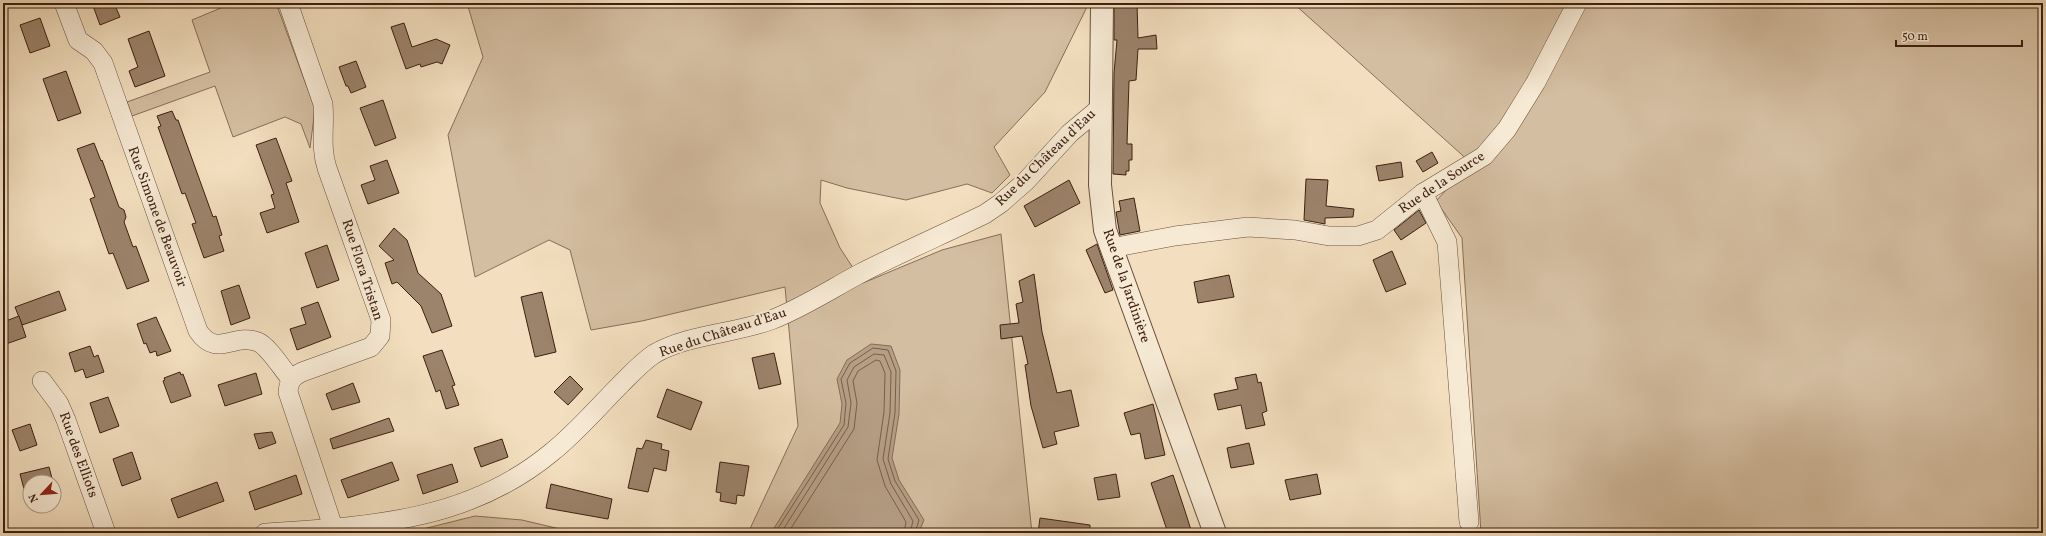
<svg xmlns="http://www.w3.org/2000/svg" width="2046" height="536" font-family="Vollkorn,serif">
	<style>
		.green { fill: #d4bea1; stroke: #886e59 }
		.water { fill: #b59e84; stroke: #856b56 }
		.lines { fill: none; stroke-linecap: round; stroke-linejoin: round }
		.shore { stroke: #795e4a; stroke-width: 1 }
		.building { fill: #9c836b; stroke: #3d1f11 }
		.minor-casing { stroke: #6a4f3c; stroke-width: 20 }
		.tertiary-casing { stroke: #6a4f3c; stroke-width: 24 }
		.minor { stroke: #f7ead5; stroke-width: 19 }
		.tertiary { stroke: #f7ead5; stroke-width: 22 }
		.labels { text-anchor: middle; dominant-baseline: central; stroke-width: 4; stroke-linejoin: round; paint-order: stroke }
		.street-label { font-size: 14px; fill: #3d1f11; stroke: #f7ead5 }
	</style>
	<rect width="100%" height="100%" fill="#f3dfbf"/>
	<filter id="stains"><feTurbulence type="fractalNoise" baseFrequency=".005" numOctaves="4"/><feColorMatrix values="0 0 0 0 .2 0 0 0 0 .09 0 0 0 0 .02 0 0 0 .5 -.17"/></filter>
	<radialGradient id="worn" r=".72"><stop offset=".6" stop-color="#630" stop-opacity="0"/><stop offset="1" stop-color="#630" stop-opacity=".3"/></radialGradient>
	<g class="green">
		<polygon points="228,3 276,3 315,109 310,148 301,124 285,117 233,137 215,86 132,116 127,102 210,72 192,20 228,5"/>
		<polygon points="467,3 1086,3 1086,9 1045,92 994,147 1010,175 992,193 967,184 906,200 847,188 821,180 820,203 840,248 863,283 942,250 1001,234 1032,533 748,533 798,426 785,287 642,321 591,330 570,250 549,240 475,277 448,135 483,57"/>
		<polygon points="1293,3 2043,3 2043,533 1481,533 1462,238 1436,201 1471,163"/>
		<polygon points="475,516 522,520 577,533 407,533"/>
	</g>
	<polygon class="water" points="871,344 891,346 900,370 899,414 892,458 899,480 924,520 919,532 771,533 840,423 842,404 837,379 847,360"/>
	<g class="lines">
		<g class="shore">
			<polyline points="775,533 844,425 846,403 841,379 850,363 873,348 888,350 896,371 895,413 888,459 895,481 919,520 915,533"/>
			<polyline points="781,533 848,427 851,403 847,380 854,367 874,354 884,355 891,372 890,413 883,459 891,484 913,521 910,533"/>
			<polyline points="788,533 854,429 857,403 853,381 858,371 876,360 880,361 885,373 884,412 877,460 885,486 906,522 904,533"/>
		</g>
	</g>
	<g class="building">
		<polygon points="92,3 114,3 120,17 100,25"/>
		<polygon points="1114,3 1137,3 1138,38 1156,35 1157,49 1138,49 1136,80 1129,81 1127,144 1132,144 1132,160 1129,160 1129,171 1126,171 1126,175 1113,174 1114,73 1117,40 1114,40"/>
		<polygon points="40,18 50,46 30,53 20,25"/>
		<polygon points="404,23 412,47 436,39 450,45 442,64 437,62 421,67 420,64 406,69 391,27"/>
		<polygon points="149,31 165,76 135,87 129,71 138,67 128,39"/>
		<polygon points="356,61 366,87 351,93 348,86 346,86 339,67"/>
		<polygon points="66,71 81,113 58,121 43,79"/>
		<polygon points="383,100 396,138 375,146 360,108"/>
		<polygon points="172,111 176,120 178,120 213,217 216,216 222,235 219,236 224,251 204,258 192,224 196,223 185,193 182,194 158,127 161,126 157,116"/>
		<polygon points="276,138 292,181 286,183 299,222 267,233 260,213 275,208 271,195 274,194 256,145"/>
		<polygon points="94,143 101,161 102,160 119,207 124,210 126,217 124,222 133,247 136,246 149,281 127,289 113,253 109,254 90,199 95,197 77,149"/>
		<polygon points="1432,152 1438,163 1423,172 1416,161"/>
		<polygon points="387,160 399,193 368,204 361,185 375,180 370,166"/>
		<polygon points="1401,162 1403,177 1379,181 1376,166"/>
		<polygon points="1306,179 1328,180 1326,206 1354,209 1353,217 1325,218 1325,224 1304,220"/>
		<polygon points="1069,180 1080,203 1035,227 1024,206"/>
		<polygon points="1134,198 1140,231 1120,235 1116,212 1121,211 1119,201"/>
		<polygon points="1419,210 1426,223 1401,240 1394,230"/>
		<polygon points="394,228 407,240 418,273 441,294 452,326 432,333 421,306 397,282 392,284 385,263 394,260 379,246"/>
		<polygon points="1097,244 1113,290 1105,293 1086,250"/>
		<polygon points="327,245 339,280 317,288 305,253"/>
		<polygon points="1392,251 1406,284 1386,292 1373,260"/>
		<polygon points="1034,274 1042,332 1057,393 1071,390 1079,426 1054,432 1057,444 1043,448 1031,406 1025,365 1028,364 1022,336 1001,339 1000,325 1019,323 1016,304 1023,302 1019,281"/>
		<polygon points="1229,275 1234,297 1198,303 1194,282"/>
		<polygon points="239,285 250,318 231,325 221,291"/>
		<polygon points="59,291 66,310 22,325 15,307"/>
		<polygon points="542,292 556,352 535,357 521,297"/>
		<polygon points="318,302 331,337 297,350 290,329 306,324 301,308"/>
		<polygon points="19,316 26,337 3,345 3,322"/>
		<polygon points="156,317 171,351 157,356 156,351 150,353 146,343 144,344 137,324"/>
		<polygon points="90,346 94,357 98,355 104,372 86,378 83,369 75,372 69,353"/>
		<polygon points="442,350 455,385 452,386 459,405 446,409 440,390 436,392 423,356"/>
		<polygon points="774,353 781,384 759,389 752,358"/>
		<polygon points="180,372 181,375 183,374 191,396 171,403 163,381 165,380 164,378"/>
		<polygon points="256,373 262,394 225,406 218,385"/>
		<polygon points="1256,374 1258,383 1261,382 1267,411 1262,413 1265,425 1246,429 1241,405 1218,410 1214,394 1238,389 1235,378"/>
		<polygon points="570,376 583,389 568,405 554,392"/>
		<polygon points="353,383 360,402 332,410 326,394"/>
		<polygon points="667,389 702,402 691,430 657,417"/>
		<polygon points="108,397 119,426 100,433 90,403"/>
		<polygon points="1153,404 1165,455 1145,459 1140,433 1131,435 1124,413"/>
		<polygon points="389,418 394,431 333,449 330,439"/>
		<polygon points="30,424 37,445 20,451 12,430"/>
		<polygon points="272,432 276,443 259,449 254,434"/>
		<polygon points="502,439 508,457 481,467 474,448"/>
		<polygon points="646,440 662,444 661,449 669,451 666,471 654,468 648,492 628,488 637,448 642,449"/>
		<polygon points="1249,443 1254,464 1231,468 1227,448"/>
		<polygon points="132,452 141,479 122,486 113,459"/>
		<polygon points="392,462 399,480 348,498 341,480"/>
		<polygon points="720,462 749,466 744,496 737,495 736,504 720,501 721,493 716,492"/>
		<polygon points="452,464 458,482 423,494 417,475"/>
		<polygon points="49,467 53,482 30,482 30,487 24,489 20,474"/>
		<polygon points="1116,474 1120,497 1098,500 1094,478"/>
		<polygon points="1317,474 1321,494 1290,500 1285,480"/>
		<polygon points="296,475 302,494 255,510 249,492"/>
		<polygon points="1173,475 1184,508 1192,533 1168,533 1151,483"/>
		<polygon points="217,482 224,501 178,518 171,499"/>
		<polygon points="551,484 612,499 608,519 546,508"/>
		<polygon points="1040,518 1090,525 1090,533 1038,533"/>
	</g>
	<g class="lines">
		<defs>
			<g id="minor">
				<path d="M64 3 78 40 94 51 103 63 198 331C217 359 234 332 258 342 268 346 283 370 291 379"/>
				<path d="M288 3 323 104C325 126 320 147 327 168L381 320 380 336 371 347 302 372C292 377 289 381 288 392L335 533"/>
				<polyline points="1423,193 1447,242 1469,522"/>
				<polyline points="1111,248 1175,236 1248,227 1295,230 1329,236 1358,236 1377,230 1423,193 1484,156 1507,129 1536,82 1577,3"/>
				<polyline points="42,381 59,404 66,420 106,533"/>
				<path d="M265 533C369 526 468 522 552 452 577 432 598 407 621 384 631 374 642 362 654 354 689 334 734 334 771 320 802 308 831 289 861 273 902 252 944 234 985 214L1001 203 1026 181 1070 133 1100 108"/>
			</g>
			<polyline id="tertiary" points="1102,3 1100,185 1105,230 1215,533"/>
		</defs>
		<use href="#minor" class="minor-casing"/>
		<use href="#tertiary" class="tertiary-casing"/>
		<use href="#minor" class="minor"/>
		<use href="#tertiary" class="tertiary"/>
	</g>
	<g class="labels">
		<g class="street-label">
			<text transform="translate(1046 158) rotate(-44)">Rue du Château d'Eau</text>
			<text transform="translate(1442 183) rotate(-34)">Rue de la Source</text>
			<text transform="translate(157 217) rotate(70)">Rue Simone de Beauvoir</text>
			<text transform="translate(362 270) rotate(72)">Rue Flora Tristan</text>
			<text transform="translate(1126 286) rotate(71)">Rue de la Jardinière</text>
			<text transform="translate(723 333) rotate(-18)">Rue du Château d'Eau</text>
			<text transform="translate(78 455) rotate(70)">Rue des Elliots</text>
		</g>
	</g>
	<rect width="2046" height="536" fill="none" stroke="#f3dfbf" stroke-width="16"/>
	<rect x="4" y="4" width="2038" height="528" fill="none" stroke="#3d1f11" stroke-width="2"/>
	<rect x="8" y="8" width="2030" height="520" fill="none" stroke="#3d1f11"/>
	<g transform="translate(42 494) rotate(244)"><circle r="19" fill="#f7ead5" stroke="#ad9987"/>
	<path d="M0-3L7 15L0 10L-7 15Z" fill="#8f2418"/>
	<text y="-6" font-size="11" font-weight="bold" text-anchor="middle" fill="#3d1f11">N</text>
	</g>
	<path d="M1896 40v6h126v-6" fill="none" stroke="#3d1f11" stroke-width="2"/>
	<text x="1902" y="40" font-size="12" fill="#3d1f11" stroke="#f7ead5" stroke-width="3" paint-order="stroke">50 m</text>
	<rect width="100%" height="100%" filter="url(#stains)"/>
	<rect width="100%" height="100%" fill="url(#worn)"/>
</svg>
